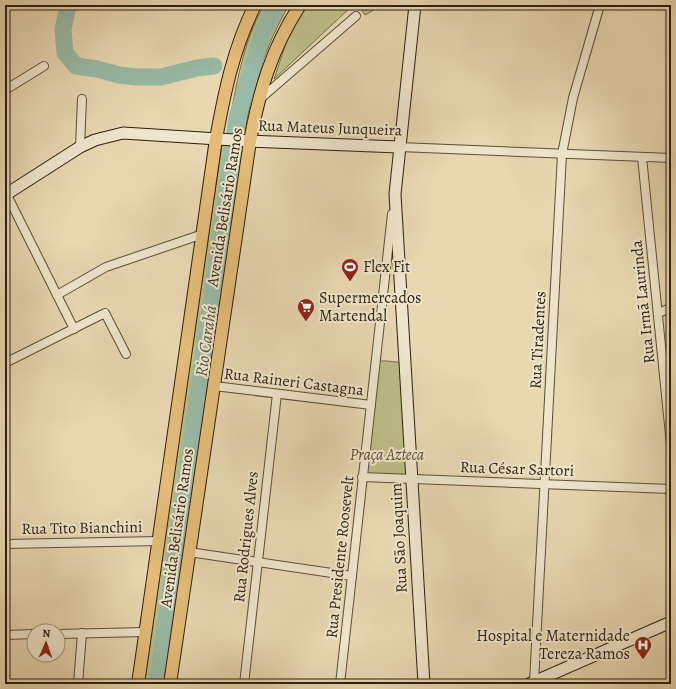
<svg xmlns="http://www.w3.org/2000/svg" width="676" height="689" font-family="Alegreya,serif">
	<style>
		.green { fill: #bdbc87; stroke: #746e4c }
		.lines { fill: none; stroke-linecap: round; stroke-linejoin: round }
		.river { stroke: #98baa6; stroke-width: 17 }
		.street-casing { stroke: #5a4d38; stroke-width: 10 }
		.secondary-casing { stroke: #2b1f10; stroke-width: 13 }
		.primary-casing { stroke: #2b1f10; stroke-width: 14 }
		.street { stroke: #f0e5cc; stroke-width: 8 }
		.secondary { stroke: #f0e5cc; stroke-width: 11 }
		.primary { stroke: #e4bc78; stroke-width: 12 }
		.labels { text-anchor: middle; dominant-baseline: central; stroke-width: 4; stroke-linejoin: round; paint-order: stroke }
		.street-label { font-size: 16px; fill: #2b1f10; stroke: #f0e5cc }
		.poi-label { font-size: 16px; fill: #2b1f10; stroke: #f0e5cc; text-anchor: start }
		.park-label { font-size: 16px; font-style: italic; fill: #574e34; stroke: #f0e5cc }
		.water-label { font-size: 17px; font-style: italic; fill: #4c4e3d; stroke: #f0e5cc }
	</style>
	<rect width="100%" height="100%" fill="#e8d7b1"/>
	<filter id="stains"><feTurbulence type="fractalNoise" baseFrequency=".005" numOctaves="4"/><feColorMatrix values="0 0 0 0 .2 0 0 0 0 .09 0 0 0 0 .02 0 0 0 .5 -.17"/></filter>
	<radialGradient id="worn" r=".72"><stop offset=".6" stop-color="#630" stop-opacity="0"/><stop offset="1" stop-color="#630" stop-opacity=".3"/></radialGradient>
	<g class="green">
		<path d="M264 5H289C266 45 252 86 245 132L228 130C236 87 242 44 264 5Z"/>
		<polygon points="307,5 353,5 274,79 289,34"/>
		<polygon points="358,5 382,5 365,15"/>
		<polygon points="222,145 244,148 212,351 163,684 144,684 163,541"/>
		<polygon points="376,361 387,361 405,363 412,479 362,477"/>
	</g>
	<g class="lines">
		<g class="river">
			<polyline points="68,5 63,30 65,53 76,66 97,69 119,75 137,77 161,77 197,68 214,66"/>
			<polyline points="157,684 237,118 264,29 278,5"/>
		</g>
		<defs>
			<g id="street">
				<polyline points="5,90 44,66"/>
				<polyline points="260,99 356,16"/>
				<polyline points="80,147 82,99"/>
				<polyline points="399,147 671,158"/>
				<polyline points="642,157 671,445"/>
				<polyline points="5,191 74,329"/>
				<polyline points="57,295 106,267 203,234"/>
				<polyline points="658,313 671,308"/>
				<polyline points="5,363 105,313 126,354"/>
				<polyline points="214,386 371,405"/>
				<polyline points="362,477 671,489"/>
				<polyline points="5,544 159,541"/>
				<polyline points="189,552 352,576"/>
				<polyline points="58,634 146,632"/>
				<polyline points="5,635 34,634"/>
				<polyline points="534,682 562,154 573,98 600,5"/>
				<polyline points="78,684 82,633"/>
				<polyline points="244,684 277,394"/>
				<polyline points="340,684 392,214"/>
			</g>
			<g id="secondary">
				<polyline points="415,5 395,194 424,684"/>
				<polyline points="5,195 80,147 95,140 123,133 250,141 399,147"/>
				<polyline points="529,684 671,622"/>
			</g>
			<g id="primary">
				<path d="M138 684 216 139C225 90 233 50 255 5"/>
				<path d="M170 684 250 141C260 89 271 50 300 5"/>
			</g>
		</defs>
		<use href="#street" class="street-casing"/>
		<use href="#secondary" class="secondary-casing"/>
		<use href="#primary" class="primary-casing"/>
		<use href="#street" class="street"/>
		<use href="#secondary" class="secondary"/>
		<use href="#primary" class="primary"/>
	</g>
	<defs>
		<symbol id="stadium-pin" viewBox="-11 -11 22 30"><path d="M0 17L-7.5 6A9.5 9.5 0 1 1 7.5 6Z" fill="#8f2418" stroke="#f0e5cc"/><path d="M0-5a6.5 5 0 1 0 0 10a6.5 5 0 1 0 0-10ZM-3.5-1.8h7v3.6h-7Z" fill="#fff"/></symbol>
		<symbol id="supermarket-pin" viewBox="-11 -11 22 30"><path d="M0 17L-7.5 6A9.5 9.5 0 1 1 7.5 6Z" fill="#8f2418" stroke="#f0e5cc"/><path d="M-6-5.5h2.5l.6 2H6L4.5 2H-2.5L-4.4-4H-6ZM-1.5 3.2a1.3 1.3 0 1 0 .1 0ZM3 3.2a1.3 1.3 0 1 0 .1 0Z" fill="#fff"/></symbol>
		<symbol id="hospital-pin" viewBox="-11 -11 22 30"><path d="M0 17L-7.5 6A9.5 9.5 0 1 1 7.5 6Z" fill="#8f2418" stroke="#f0e5cc"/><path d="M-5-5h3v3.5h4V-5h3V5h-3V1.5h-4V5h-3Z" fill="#fff"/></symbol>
	</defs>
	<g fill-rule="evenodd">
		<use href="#stadium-pin" x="340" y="257" width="20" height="27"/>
		<use href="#supermarket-pin" x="296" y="297" width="20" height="27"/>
		<use href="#hospital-pin" x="633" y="635" width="20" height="27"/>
	</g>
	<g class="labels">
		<g class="street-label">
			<text transform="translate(330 128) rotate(2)">Rua Mateus Junqueira</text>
			<text transform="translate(225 207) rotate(-81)">Avenida Belisário Ramos</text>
			<text transform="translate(643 302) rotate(-96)">Rua Irmã Laurinda</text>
			<text transform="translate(538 340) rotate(-87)">Rua Tiradentes</text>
			<text transform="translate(294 382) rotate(7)">Rua Raineri Castagna</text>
			<text transform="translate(517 469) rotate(2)">Rua César Sartori</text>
			<text transform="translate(82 528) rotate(-1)">Rua Tito Bianchini</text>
			<text transform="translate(177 528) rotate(-82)">Avenida Belisário Ramos</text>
			<text transform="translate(246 537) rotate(-84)">Rua Rodrigues Alves</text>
			<text transform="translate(399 538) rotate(-93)">Rua São Joaquim</text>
			<text transform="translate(340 557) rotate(-84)">Rua Presidente Roosevelt</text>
		</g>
		<g class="poi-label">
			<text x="363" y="267">Flex Fit</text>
			<text x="319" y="298">Supermercados<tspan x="319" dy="18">Martendal</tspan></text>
			<text x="630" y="636" text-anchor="end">Hospital e Maternidade<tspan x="630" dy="18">Tereza Ramos</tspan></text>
		</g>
		<g class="park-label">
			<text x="387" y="455">Praça Azteca</text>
		</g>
		<g class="water-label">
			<text transform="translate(206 341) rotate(-82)">Rio Carahá</text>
		</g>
	</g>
	<rect width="676" height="689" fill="none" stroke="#e8d7b1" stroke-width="20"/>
	<rect x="6" y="6" width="664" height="677" fill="none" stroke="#2b1f10" stroke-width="2"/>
	<rect x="10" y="10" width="656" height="669" fill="none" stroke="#2b1f10"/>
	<g transform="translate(46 643) rotate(2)"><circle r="19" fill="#f0e5cc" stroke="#a19681"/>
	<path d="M0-3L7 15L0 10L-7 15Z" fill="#8f2418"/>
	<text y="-6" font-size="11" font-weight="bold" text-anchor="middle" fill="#2b1f10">N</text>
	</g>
	<rect width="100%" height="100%" filter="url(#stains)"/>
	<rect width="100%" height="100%" fill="url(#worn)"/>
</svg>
